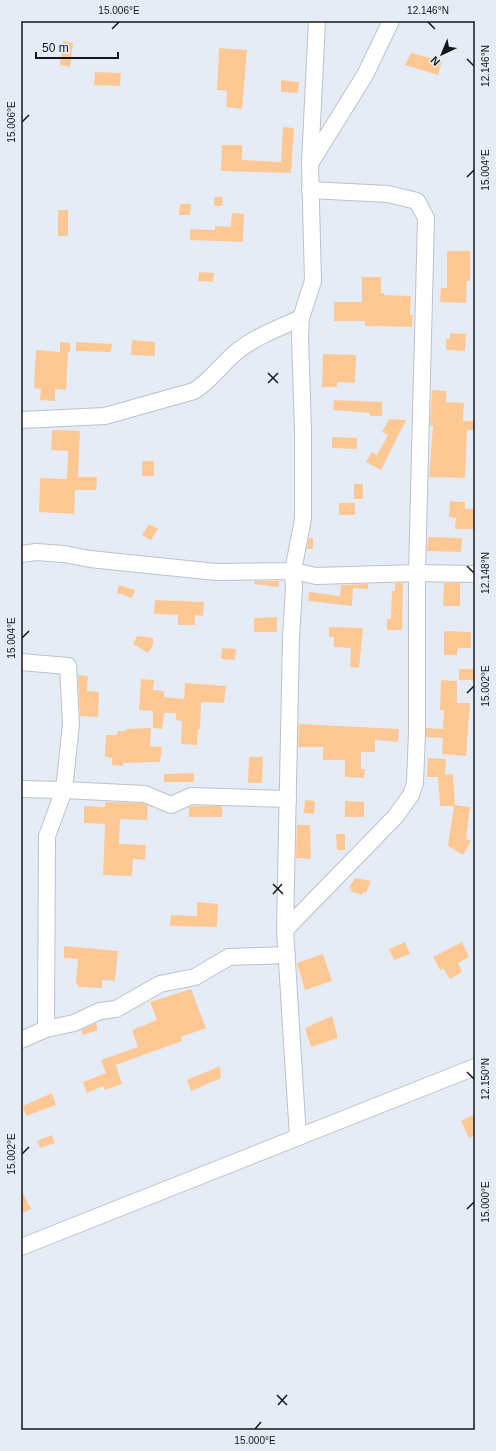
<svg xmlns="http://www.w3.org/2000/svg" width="496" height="1451" font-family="Helvetica,sans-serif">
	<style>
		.building { fill: #fec895 }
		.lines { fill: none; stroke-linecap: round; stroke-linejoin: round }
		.minor-casing { stroke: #bcc2cb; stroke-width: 18 }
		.minor { stroke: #fff; stroke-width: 16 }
		.ticks { fill: none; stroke: #15171a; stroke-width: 1.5 }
		.neatline { fill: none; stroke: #15171a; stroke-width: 1.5 }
		.ticks-label { font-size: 10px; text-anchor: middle; fill: #15171a }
	</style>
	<rect width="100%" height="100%" fill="#e6ecf5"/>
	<g class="building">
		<polygon points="63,41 73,43 70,67 60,65"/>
		<polygon points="219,48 247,50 242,109 226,107 227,91 217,90"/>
		<polygon points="411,53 442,61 438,75 405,65"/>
		<polygon points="95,72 121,73 120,86 94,85"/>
		<polygon points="281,80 299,82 298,93 281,92"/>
		<polygon points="283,127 294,128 291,173 221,171 222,145 242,145 242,160 281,162"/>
		<polygon points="214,197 223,197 222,206 214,206"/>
		<polygon points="180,204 191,204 190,215 179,215"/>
		<rect x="58" y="210" width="10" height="26"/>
		<polygon points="232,213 244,214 243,242 190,240 190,229 215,230 215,226 231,227"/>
		<polygon points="447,251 470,251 470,281 467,281 466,303 440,302 441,288 447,288"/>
		<polygon points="199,272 214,273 213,282 198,281"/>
		<polygon points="362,277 381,277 381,293 384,293 384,295 411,296 410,315 413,315 412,327 365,326 365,321 334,321 334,302 362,302"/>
		<polygon points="450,333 466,334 465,351 446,350 446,339 450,339"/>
		<polygon points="132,340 155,342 155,356 131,355"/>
		<polygon points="60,342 70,343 70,352 68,352 66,390 55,389 55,401 40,400 41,389 34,388 36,350 60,352"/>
		<polygon points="76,342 112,344 111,352 76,351"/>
		<polygon points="323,354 356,355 355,383 337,382 337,387 322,387"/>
		<polygon points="432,390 446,391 446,402 464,403 463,421 475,421 475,430 467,430 465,478 429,477 433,426 430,426"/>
		<polygon points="334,400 382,402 382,416 370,416 370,413 333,410"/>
		<polygon points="389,419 406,420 381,470 366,462 372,452 377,455 388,435 382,432"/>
		<polygon points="52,430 80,431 78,477 97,477 96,490 75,490 74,514 39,512 40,478 67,479 68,451 51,450"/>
		<polygon points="332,437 357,438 357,449 332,448"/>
		<rect x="142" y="461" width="12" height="15"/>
		<rect x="354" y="484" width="9" height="15"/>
		<polygon points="450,501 465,502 465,509 475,509 475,529 455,529 456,518 449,517"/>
		<rect x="339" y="503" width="16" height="12"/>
		<polygon points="149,524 158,529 151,540 142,535"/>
		<polygon points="428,537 462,538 461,552 427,551"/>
		<polygon points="309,538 313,538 313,549 307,549"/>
		<polygon points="254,581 279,581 279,587 254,584"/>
		<polygon points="395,583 403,583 402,630 387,630 387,619 391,619 392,591 395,591"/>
		<polygon points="444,583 460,583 460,606 443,606"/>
		<polygon points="368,584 368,589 353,588 352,606 308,601 309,592 340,596 341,585"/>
		<polygon points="119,585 135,590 132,598 117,593"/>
		<polygon points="155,600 204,602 203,616 195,615 195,625 178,625 178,615 154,614"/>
		<polygon points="277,617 277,632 254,632 254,618"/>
		<polygon points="329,627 363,628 359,668 350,667 351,648 334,647 334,637 329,637"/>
		<polygon points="444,631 471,632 471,648 458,648 457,655 444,655"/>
		<polygon points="137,636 153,638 153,645 148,653 133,644"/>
		<polygon points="222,648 236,649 235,660 221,659"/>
		<rect x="459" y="669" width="16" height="11"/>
		<polygon points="78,675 88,676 87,691 99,692 98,717 80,716"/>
		<polygon points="141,679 154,680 153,690 164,691 164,697 184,699 185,683 226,686 224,703 201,702 200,729 198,729 197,745 181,744 182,721 176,720 176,713 164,713 162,729 153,728 153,711 139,710"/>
		<polygon points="441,680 457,681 457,703 470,703 466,756 442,754 443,738 426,737 426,728 443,729 444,710 440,710"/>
		<polygon points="299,724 399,729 398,742 375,740 375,752 361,752 361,769 365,769 364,778 345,777 345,760 323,760 323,747 298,747"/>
		<polygon points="151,728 150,746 162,747 160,762 123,763 123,766 112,765 112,758 105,757 106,735 117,735 118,731 126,731 126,729"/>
		<polygon points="249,757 263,757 262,783 248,783"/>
		<polygon points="428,758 446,759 445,775 453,774 455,805 470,807 466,839 471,841 463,855 448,846 454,806 440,806 438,777 427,777"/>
		<polygon points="194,773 194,782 164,782 164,774"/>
		<polygon points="305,800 315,801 314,814 304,813"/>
		<polygon points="345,801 364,802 364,817 345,817"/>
		<polygon points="105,802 143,803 148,805 147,820 120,819 119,844 146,845 145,860 133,859 132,876 103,875 105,824 84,823 84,806 105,807"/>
		<polygon points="193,806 222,806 222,817 189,817 189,807"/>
		<polygon points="297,825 310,825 311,859 296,858"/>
		<polygon points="336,834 345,834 345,850 337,850"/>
		<polygon points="355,878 371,881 366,893 364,892 362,895 350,891 352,889 349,888"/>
		<polygon points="197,902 218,904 217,927 170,926 171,915 197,916"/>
		<polygon points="405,942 410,954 394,960 389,949"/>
		<polygon points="462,942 469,957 458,963 462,972 450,979 443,968 440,970 433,957"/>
		<polygon points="64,946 118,951 115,981 102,980 102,988 79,987 76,982 78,959 64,958"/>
		<polygon points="323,954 332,981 305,990 297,963"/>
		<polygon points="191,989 206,1028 181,1037 182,1041 116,1065 122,1084 105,1090 103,1086 87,1093 83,1082 106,1073 101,1060 138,1047 132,1030 157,1020 150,1002"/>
		<polygon points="332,1016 338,1038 311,1047 305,1028"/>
		<polygon points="96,1023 98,1030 83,1035 81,1030"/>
		<polygon points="220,1066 221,1078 191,1091 187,1080"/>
		<polygon points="52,1093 56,1105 26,1116 23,1106"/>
		<polygon points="475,1114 475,1135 469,1138 461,1121"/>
		<polygon points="52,1135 55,1143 40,1148 37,1141"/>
		<polygon points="21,1189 31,1209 21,1214"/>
	</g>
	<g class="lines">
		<defs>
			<g id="minor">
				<polyline points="311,162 365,75 391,21"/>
				<path d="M21 420 105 416 194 391C210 381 221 365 235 353 254 337 279 328 301 318"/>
				<polyline points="21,554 36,552 64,554 90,559 216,572 293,571 303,519 303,430 300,337 301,318 313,281 310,163 317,21"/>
				<polyline points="21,662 68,666 71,724 64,790 145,794 171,805 191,796 288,799"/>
				<polyline points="21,789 64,790 47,836 46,1029"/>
				<polyline points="285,930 395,817 411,795 415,783 417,733 417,573 426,218 417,201 388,194 310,190"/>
				<polyline points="21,1040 46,1029 74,1023 100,1011 116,1009 160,984 195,977 229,957 287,955"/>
				<polyline points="298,1137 285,930 291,637 294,589 293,571 316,576 417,573 475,574"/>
				<polyline points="21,1247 475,1067"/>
			</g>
		</defs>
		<use href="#minor" class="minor-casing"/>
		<use href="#minor" class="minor"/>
	</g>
	<path class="ticks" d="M428 22 435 29M112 29 119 22M467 59 474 66M22 122 29 115M467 177 474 170M268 373 278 383M268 383 278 373M467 566 474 573M22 638 29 631M467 693 474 686M273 884 283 894M273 894 282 884M467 1072 474 1079M22 1154 29 1147M467 1209 474 1202M277 1395 287 1405M278 1405 287 1395M255 1429 261 1422"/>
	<rect width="496" height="1451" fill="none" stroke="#e6ecf5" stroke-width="44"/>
	<g transform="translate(442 54) rotate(224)" stroke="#e6ecf5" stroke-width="3" paint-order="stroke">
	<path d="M0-3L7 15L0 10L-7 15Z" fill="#15171a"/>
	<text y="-6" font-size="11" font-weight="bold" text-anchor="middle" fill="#15171a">N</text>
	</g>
	<path d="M36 52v6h82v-6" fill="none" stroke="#15171a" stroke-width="2"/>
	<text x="42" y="52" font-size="12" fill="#15171a" stroke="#e6ecf5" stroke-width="3" paint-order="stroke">50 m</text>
	<rect x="22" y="22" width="452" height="1407" class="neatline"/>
	<g class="ticks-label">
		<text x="119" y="14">15.006°E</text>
		<text x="428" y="14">12.146°N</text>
		<text transform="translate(485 66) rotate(-90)" y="4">12.146°N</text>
		<text transform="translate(11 122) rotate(-90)" y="4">15.006°E</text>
		<text transform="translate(485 170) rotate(-90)" y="4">15.004°E</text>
		<text transform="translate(485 573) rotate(-90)" y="4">12.148°N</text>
		<text transform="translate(11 638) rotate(-90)" y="4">15.004°E</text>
		<text transform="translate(485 686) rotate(-90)" y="4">15.002°E</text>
		<text transform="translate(485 1079) rotate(-90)" y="4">12.150°N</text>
		<text transform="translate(11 1154) rotate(-90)" y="4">15.002°E</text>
		<text transform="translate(485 1202) rotate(-90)" y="4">15.000°E</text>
		<text x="255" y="1444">15.000°E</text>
	</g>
</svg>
